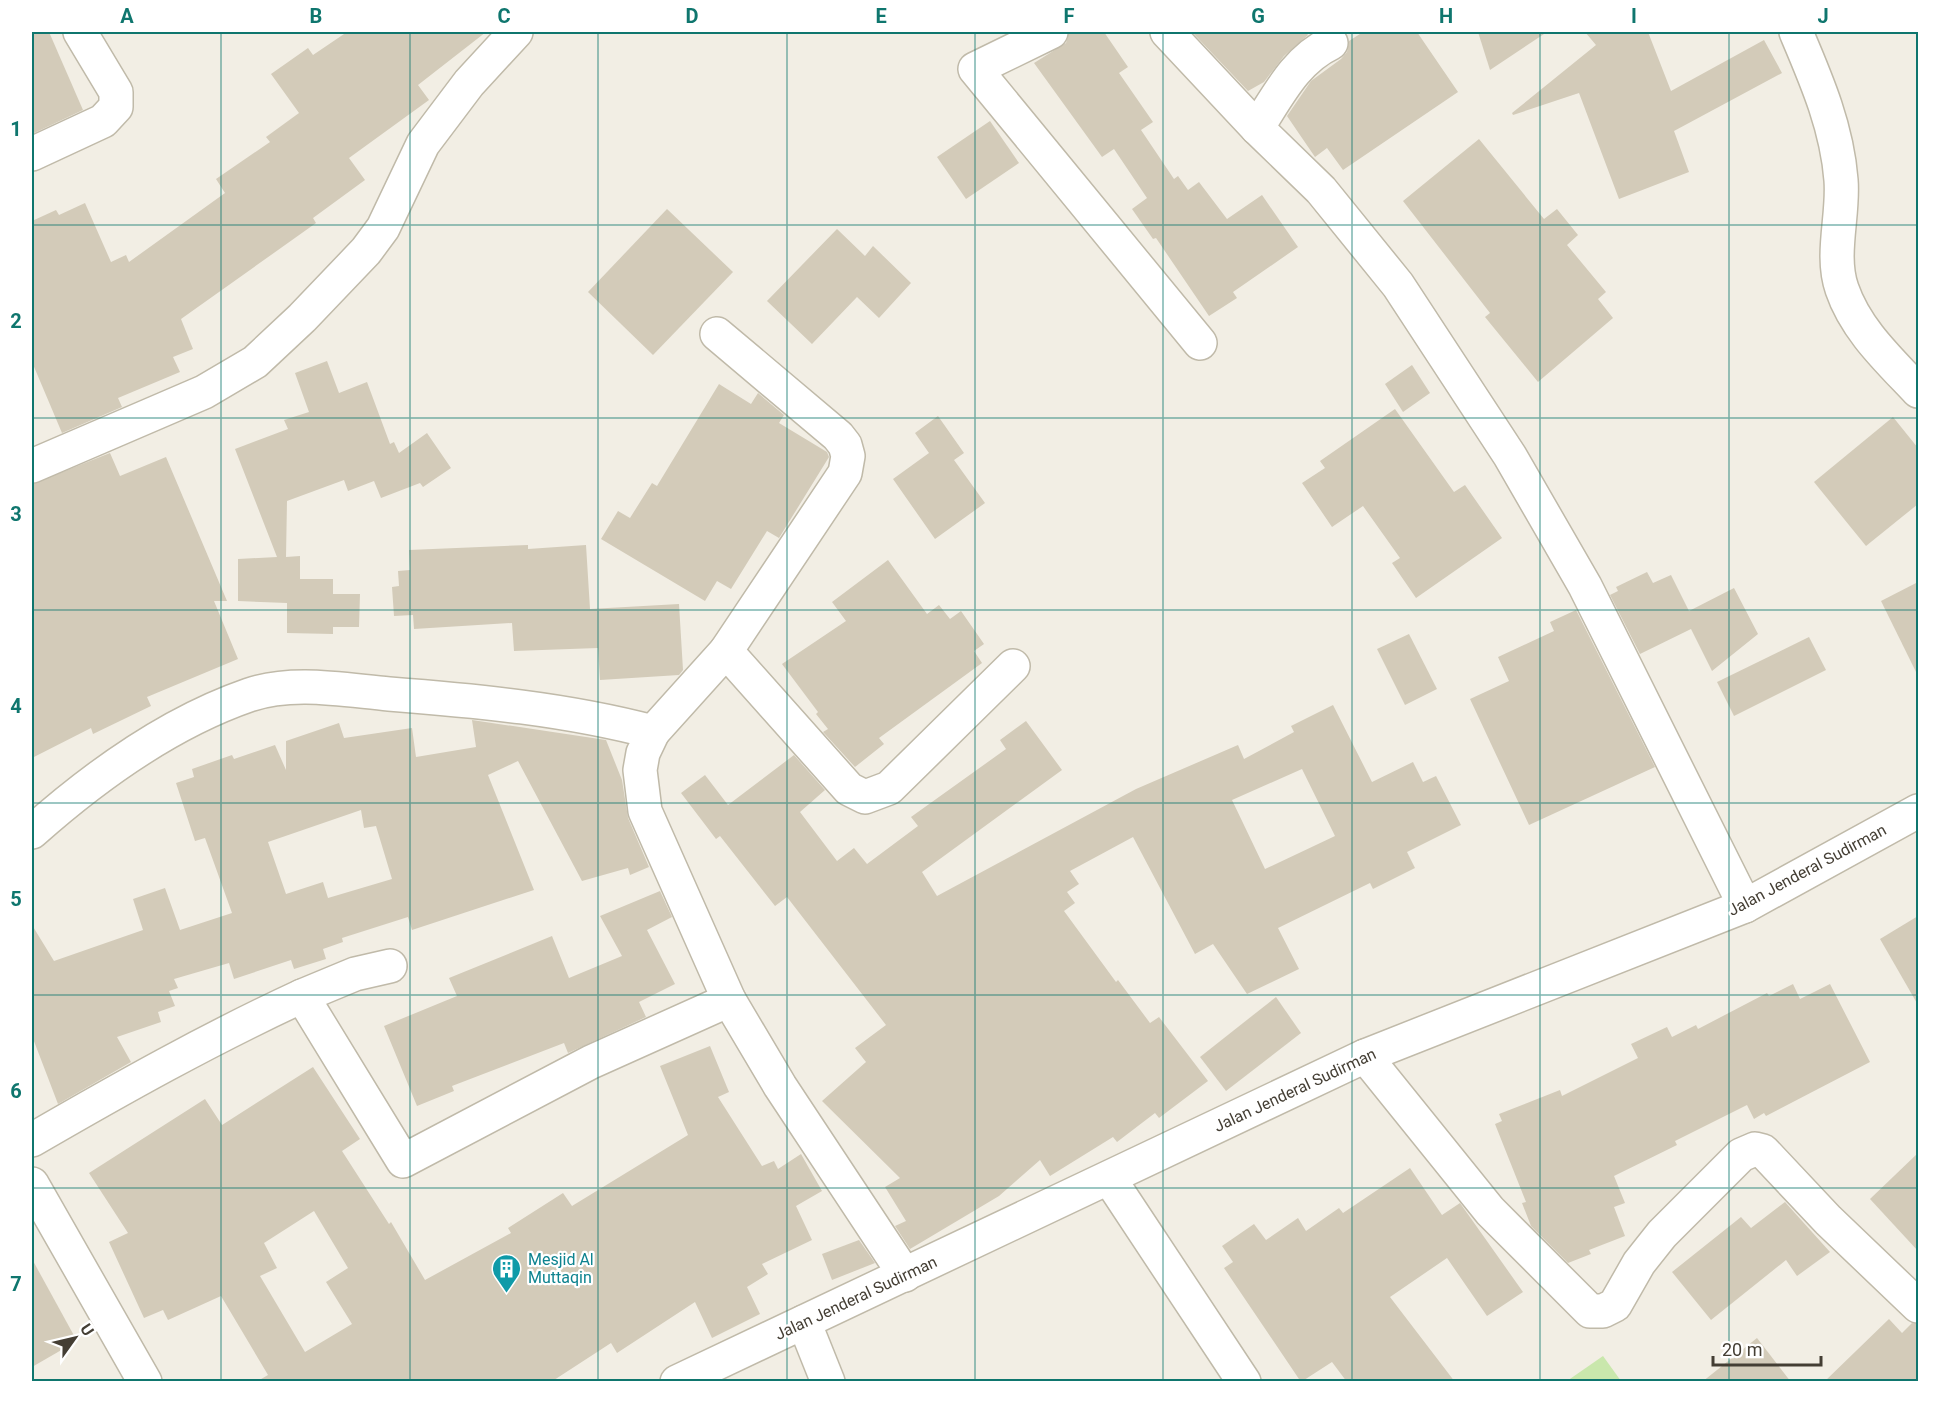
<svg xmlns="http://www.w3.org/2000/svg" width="1950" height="1413" font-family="Roboto,sans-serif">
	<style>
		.green { fill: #c9e7ac }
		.building { fill: #d3cbb9; fill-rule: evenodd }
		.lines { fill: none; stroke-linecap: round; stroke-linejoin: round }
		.minor-casing { stroke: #c0baa9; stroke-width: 36 }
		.minor { stroke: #fff; stroke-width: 33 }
		.grid { fill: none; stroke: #0f766e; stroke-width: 1.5; stroke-opacity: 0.55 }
		.labels { text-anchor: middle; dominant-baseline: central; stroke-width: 4.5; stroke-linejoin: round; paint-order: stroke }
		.street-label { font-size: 16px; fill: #443e34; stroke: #fff }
		.culture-label { font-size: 16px; fill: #0d838f; stroke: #fff; text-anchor: start }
		.neatline { fill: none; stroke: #0f766e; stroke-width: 2 }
		.grid-label { font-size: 20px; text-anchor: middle; font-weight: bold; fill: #0f766e }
	</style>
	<rect width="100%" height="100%" fill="#f2eee4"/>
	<polygon class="green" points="1603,1356 1621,1381 1567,1381"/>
	<g class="building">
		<polygon points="32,32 49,32 83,110 32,134"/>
		<polygon points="347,32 486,32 418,85 429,100 349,158 365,180 313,218 316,223 181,319 193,349 173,357 180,372 118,398 122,407 62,433 32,362 32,221 56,210 59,215 85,203 111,262 126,255 129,262 225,193 216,179 270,142 266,137 299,113 271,74 308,48 313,55"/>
		<polygon points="1069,32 1104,32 1128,67 1119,73 1153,122 1141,130 1174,179 1178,176 1188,190 1199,182 1227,219 1262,195 1298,247 1233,292 1237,298 1209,316 1156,238 1153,239 1132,209 1147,198 1114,149 1102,157 1034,63 1066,43"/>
		<polygon points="1192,32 1306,32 1308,35 1284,56 1264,82 1248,91"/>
		<polygon points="1363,32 1417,32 1458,92 1343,170 1327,148 1315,157 1287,116 1311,81 1341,59 1347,52 1349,41"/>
		<polygon points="1478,32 1547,32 1490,70"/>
		<polygon points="1585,32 1648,32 1671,91 1764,40 1782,73 1674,131 1689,172 1619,199 1579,93 1513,115 1512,113 1596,45"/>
		<polygon points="990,121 1019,163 966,199 937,157"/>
		<polygon points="1479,139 1544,219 1557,209 1578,235 1567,245 1606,292 1598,299 1613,318 1538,382 1485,317 1490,313 1403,201"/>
		<polygon points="667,209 733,272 653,355 588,292"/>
		<polygon points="837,229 865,256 873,246 911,283 879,318 857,297 812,344 767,301"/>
		<polygon points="327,361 339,393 367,382 390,444 394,442 399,453 427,433 451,468 423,487 420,483 381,498 374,481 348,491 344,480 287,501 286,557 300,556 300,579 333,579 333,594 360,594 359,627 333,627 333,634 287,633 287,603 238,601 238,559 277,557 235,449 288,429 284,420 309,412 295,373"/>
		<polygon points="1412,365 1430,393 1403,412 1385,384"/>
		<polygon points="719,384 751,404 758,393 784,415 779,423 827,452 829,457 779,538 767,531 731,589 717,581 705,601 601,539 618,511 630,518 652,483 657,486"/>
		<polygon points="1395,409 1454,492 1465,485 1502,538 1416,598 1392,563 1400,558 1363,506 1332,527 1302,483 1325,468 1320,461"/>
		<polygon points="938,416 964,453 954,460 985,503 935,539 893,479 929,453 915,433"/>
		<polygon points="1893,417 1918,448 1918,504 1866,546 1814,482"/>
		<polygon points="110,453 120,476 166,457 227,601 214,601 238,659 147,697 151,706 93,734 91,728 32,758 32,484"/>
		<polygon points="528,545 528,549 586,545 590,609 679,604 683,670 679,675 600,680 598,648 514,651 512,623 414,629 413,615 394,616 392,587 399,586 398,571 410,570 409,550"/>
		<polygon points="888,560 927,614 939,605 950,619 961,611 984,644 974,651 982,663 879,738 884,744 855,767 823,732 828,729 816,714 818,712 782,664 846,621 832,602"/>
		<polygon points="1647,572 1653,583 1671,575 1689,611 1734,588 1758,634 1712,671 1691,629 1640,654 1610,595 1618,591 1616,587"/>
		<polygon points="1918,582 1918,676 1881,601"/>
		<polygon points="1576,610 1655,767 1529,825 1470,699 1509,681 1498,657 1554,631 1550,622"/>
		<polygon points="1409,634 1437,689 1405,705 1377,649"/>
		<polygon points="1809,637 1826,670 1734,716 1717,682"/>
		<path d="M1333 705 1372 782 1413 762 1423 782 1436 776 1461 825 1407 852 1415 868 1373 889 1370 883 1278 928 1299 969 1247 994 1213 944 1195 954 1133 837 1070 871 1079 884 1067 892 1075 903 1064 911 1116 982 1118 980 1150 1023 1159 1017 1208 1081 1159 1118 1155 1113 1117 1142 1113 1137 1050 1176 1040 1160 999 1196 910 1249 895 1226 906 1221 885 1187 900 1178 822 1101 866 1062 855 1048 886 1025 787 897 775 906 720 836 716 839 681 793 705 775 728 805 794 755 825 790 800 812 837 861 854 848 867 864 918 826 911 817 1006 749 1000 740 1026 721 1062 770 922 872 937 896 1136 789 1238 745 1244 759 1294 732 1291 726ZM1302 769 1335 836 1265 869 1232 800Z"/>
		<path d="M472 720 606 740 622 780 628 818 649 867 630 875 628 868 582 881 518 761 488 775 534 890 412 930 408 917 342 938 343 942 323 949 326 959 294 969 291 960 234 979 229 963 174 979 178 988 169 991 175 1006 158 1012 161 1022 117 1037 131 1062 58 1104 32 1036V925L54 961 143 930 133 899 165 888 180 930 232 913 205 838 195 841 176 783 194 777 192 769 232 755 234 759 275 745 286 770V741L339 723 344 738 412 728 416 757 476 747ZM361 810 364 828 376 826 392 879 328 898 323 882 286 894 268 842Z"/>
		<polygon points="660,891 672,917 647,930 675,984 639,1002 646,1017 568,1053 564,1043 452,1086 454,1091 417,1106 384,1026 457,996 449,978 552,936 569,978 622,956 600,916"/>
		<polygon points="1918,916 1918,1005 1880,939"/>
		<polygon points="1793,984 1800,999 1830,984 1870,1062 1766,1116 1764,1113 1754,1119 1747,1105 1675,1141 1677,1145 1614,1176 1625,1203 1614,1207 1625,1236 1589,1250 1591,1254 1568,1263 1531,1226 1522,1203 1526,1202 1495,1124 1502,1121 1499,1114 1560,1090 1562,1096 1638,1058 1631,1044 1667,1027 1672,1037 1696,1025 1698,1029 1767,993 1769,996"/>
		<polygon points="1276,997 1301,1033 1226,1091 1200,1057"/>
		<path d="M710 1046 729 1092 718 1097 762 1166 774 1161 778 1169 801 1154 822 1191 796 1206 812 1240 762 1264 768 1274 747 1287 760 1314 712 1338 695 1302 617 1353 611 1343 551 1382H256L268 1375 221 1296 168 1320 163 1310 144 1318 109 1242 128 1233 89 1173 205 1099 222 1125 313 1067 360 1139 342 1151 389 1224 391 1222 425 1280 511 1233 508 1228 563 1193 572 1206 688 1135 660 1066ZM314 1211 348 1268 326 1282 352 1324 305 1352 260 1276 277 1268 264 1243Z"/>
		<polygon points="1918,1153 1918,1251 1870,1199"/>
		<polygon points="1410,1168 1442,1215 1460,1203 1523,1292 1487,1316 1447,1258 1390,1297 1455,1382 1347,1382 1332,1362 1301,1382 1224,1268 1233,1262 1222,1246 1254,1224 1266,1240 1298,1218 1306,1231 1339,1208 1343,1213"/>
		<polygon points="1785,1202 1830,1252 1797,1276 1786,1260 1711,1320 1672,1272 1741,1217 1751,1228"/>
		<polygon points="859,1240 875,1263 832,1280 822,1254"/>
		<polygon points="32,1259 77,1341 32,1367"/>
		<polygon points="1889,1319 1902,1333 1912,1323 1918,1324 1918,1382 1824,1382"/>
		<polygon points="1757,1338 1791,1382 1702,1382"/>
	</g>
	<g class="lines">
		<defs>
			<g id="minor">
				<polyline points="1051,32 975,69 1200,343"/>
				<polyline points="1167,32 1257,128 1321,190 1398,285 1510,456 1585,586 1745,906"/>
				<path d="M1796 32C1816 79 1837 127 1841 180 1844 215 1830 255 1842 289 1856 330 1889 360 1918 391"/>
				<path d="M1257 128C1278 96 1295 60 1331 43"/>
				<polyline points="32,154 103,121 116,107 116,92 80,32"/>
				<polyline points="32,466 204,392 255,362 302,318 366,251 383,228 423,144 469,83 516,32"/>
				<polyline points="726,651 849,789 865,797 889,788 1013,666"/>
				<polyline points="653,732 726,651 845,473 848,456 845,445 838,436 717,334"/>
				<path d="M32 832C95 776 168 723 249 695 293 680 344 690 389 694 478 701 566 709 653 732L643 753 640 770 645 811 729 1000 780 1086 905 1275"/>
				<polyline points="302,996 355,974 390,966"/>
				<polyline points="1365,1056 1490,1211 1590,1311 1603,1311 1615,1305 1639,1263 1662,1234 1741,1155 1755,1149 1763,1151 1828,1220 1918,1306"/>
				<path d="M32 1140C120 1089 209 1039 302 996L403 1161 591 1062 729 1000"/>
				<polyline points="1109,1178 1244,1382"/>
				<polyline points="32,1184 145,1382"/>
				<polyline points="804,1322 828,1382"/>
				<polyline points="677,1382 1365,1056 1745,906 1918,811"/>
			</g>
		</defs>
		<use href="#minor" class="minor-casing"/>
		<use href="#minor" class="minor"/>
	</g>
	<path class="grid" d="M221 32V1382M410 32V1382M598 32V1382M787 32V1382M975 32V1382M1163 32V1382M1352 32V1382M1540 32V1382M1729 32V1382M32 225H1918M32 418H1918M32 610H1918M32 803H1918M32 995H1918M32 1188H1918"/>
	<defs>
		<symbol id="building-pin" viewBox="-11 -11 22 30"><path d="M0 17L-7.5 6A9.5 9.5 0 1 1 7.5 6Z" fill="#0f9aa8" stroke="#fff"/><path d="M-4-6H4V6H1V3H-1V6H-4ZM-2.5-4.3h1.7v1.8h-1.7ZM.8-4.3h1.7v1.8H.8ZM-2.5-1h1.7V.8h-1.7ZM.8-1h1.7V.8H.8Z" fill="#fff"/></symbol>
	</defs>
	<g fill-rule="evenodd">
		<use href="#building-pin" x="490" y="1252" width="33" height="45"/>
	</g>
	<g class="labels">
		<g class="street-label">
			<text transform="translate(1807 870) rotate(-28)">Jalan Jenderal Sudirman</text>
			<text transform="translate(1295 1090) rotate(-25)">Jalan Jenderal Sudirman</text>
			<text transform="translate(856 1298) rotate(-25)">Jalan Jenderal Sudirman</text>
		</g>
		<g class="culture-label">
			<text x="528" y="1259">Mesjid Al<tspan x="528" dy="18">Muttaqin</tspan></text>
		</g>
	</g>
	<rect width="1950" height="1413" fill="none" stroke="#ffffff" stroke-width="66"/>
	<g transform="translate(75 1338) rotate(56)" stroke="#ffffff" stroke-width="4.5" paint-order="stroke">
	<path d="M0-4.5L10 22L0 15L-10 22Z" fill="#443e34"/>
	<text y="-9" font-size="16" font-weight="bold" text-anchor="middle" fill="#443e34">U</text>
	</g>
	<path d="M1713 1356v9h108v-9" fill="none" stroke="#443e34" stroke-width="3"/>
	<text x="1722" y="1356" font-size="18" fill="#443e34" stroke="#ffffff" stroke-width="4.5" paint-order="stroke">20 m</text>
	<rect x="33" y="33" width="1884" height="1347" class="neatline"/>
	<g class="grid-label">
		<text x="127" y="23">A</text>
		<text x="316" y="23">B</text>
		<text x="504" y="23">C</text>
		<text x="692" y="23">D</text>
		<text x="881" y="23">E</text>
		<text x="1069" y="23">F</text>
		<text x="1258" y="23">G</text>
		<text x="1446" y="23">H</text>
		<text x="1634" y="23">I</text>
		<text x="1823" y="23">J</text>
		<text x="16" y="136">1</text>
		<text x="16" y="328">2</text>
		<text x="16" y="521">3</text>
		<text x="16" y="713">4</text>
		<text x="16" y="906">5</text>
		<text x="16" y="1098">6</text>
		<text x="16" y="1291">7</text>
	</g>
</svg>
